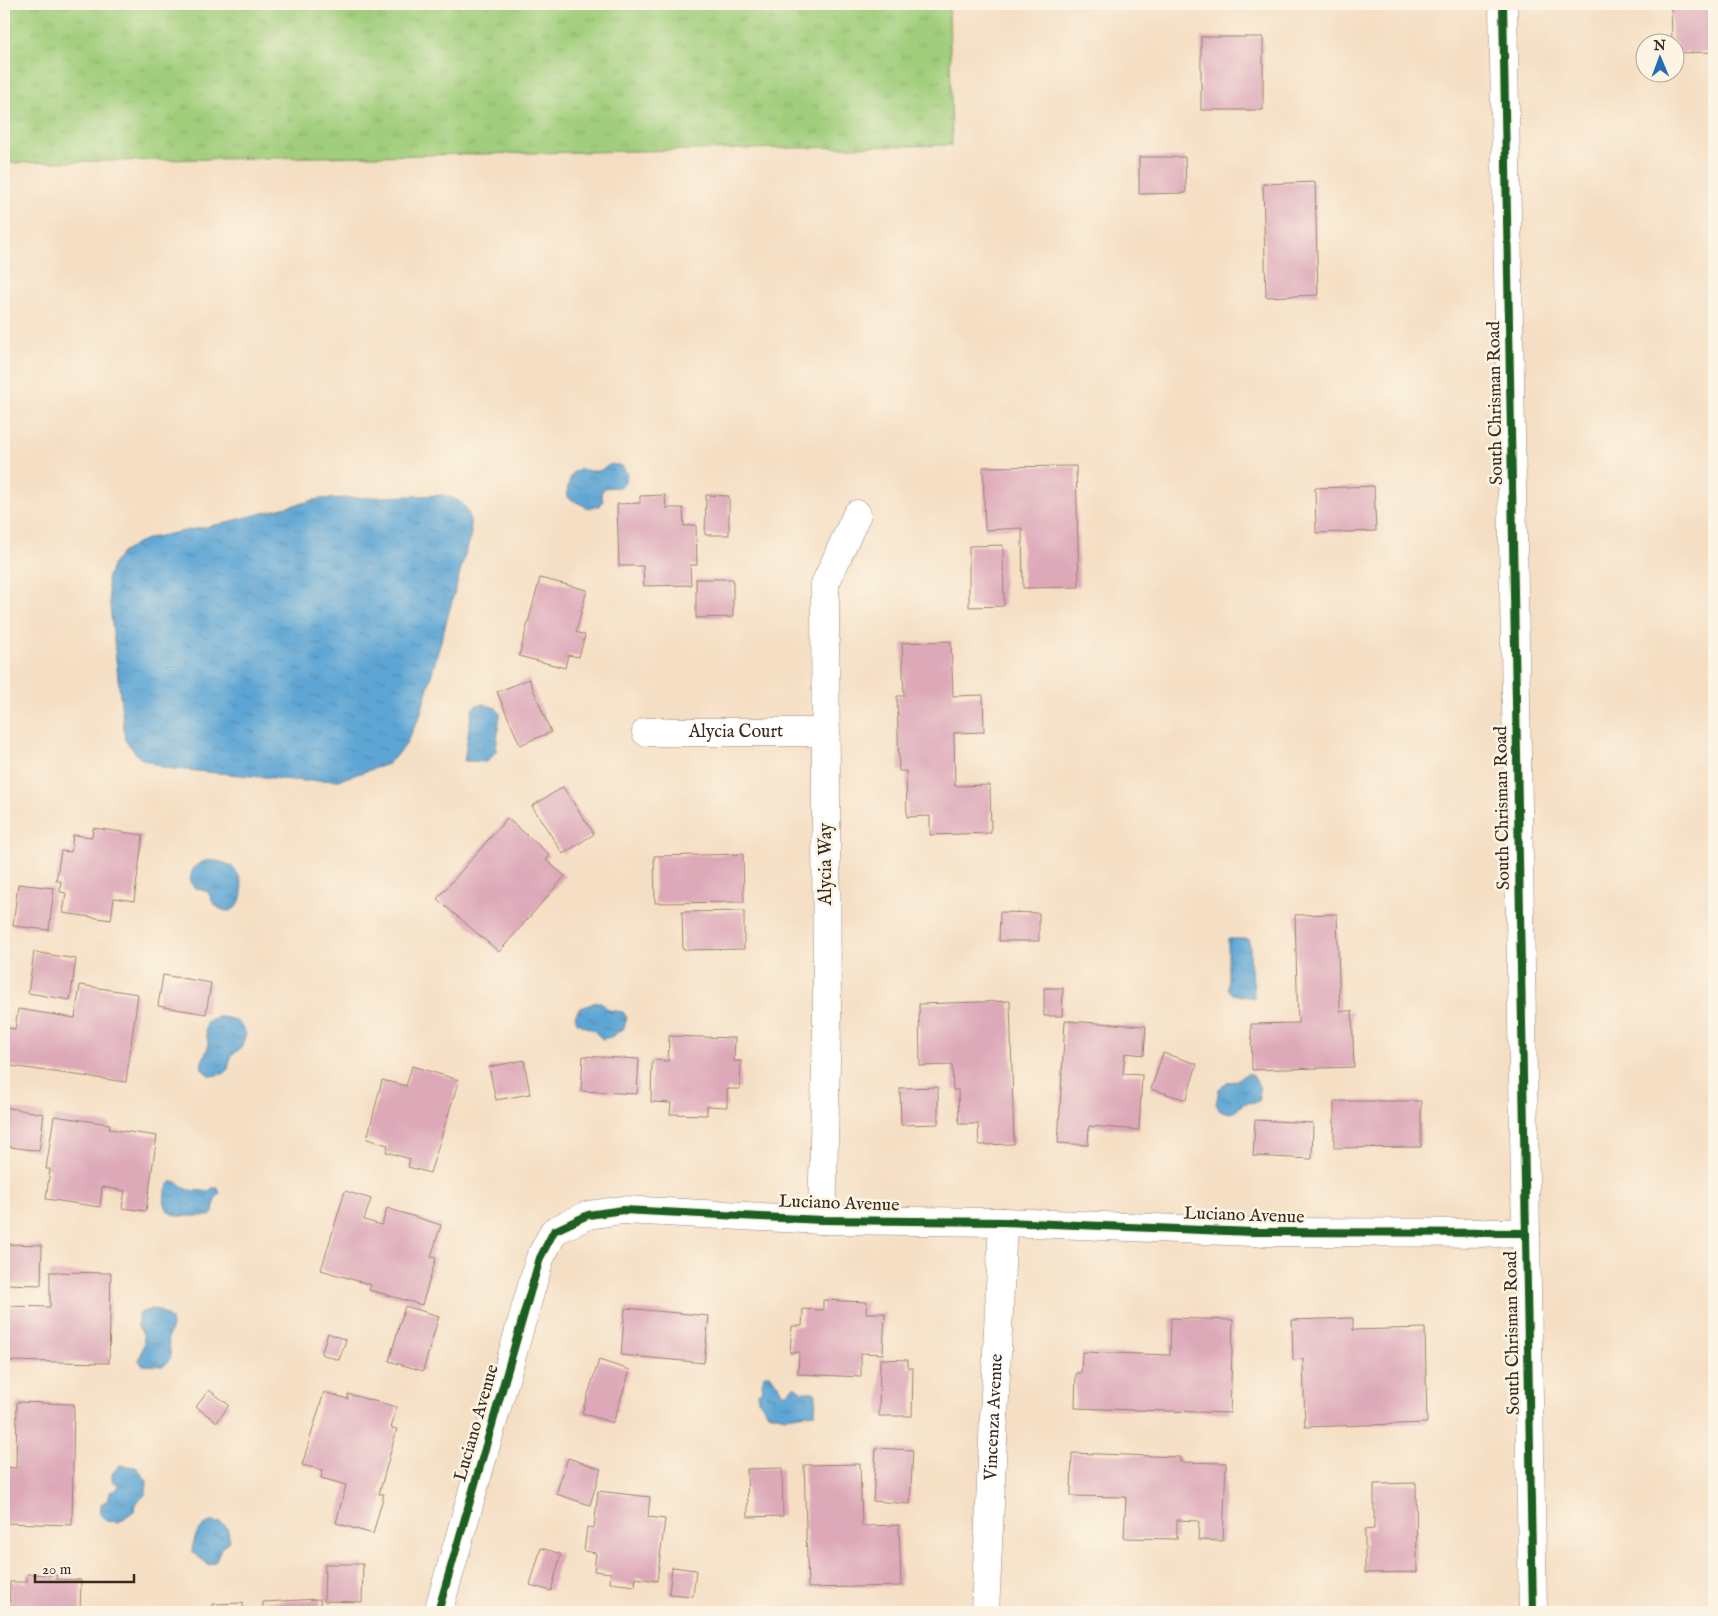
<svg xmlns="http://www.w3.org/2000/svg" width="1718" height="1616" font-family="'IM FELL English',serif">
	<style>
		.grass { fill: url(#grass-tufts); stroke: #6e7c4d }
		.water { fill: url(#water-ripples); stroke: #4c6879 }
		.building { fill: #dda9b9 }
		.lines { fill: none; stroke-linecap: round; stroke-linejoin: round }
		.minor-casing { stroke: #988471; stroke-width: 29 }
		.minor { stroke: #fff; stroke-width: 28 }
		.cycleway-casing { stroke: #fcf5e5; stroke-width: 11 }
		.cycleway { stroke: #1b5e20; stroke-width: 8 }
		.labels { text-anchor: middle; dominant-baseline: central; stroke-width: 5; stroke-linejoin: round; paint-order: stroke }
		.street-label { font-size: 18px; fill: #3b2a1e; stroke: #fcf5e5 }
	</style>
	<defs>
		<pattern id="grass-tufts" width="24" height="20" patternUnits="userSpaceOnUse" patternTransform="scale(1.25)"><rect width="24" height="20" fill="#a1ce7c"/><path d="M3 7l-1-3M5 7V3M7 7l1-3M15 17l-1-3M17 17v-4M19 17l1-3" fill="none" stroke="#8cb16b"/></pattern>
		<pattern id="water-ripples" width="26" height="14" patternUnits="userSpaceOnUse" patternTransform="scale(1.25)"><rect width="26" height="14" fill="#5da5d4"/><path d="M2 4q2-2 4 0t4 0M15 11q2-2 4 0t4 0" fill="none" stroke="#4e87ab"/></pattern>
	</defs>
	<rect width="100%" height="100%" fill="#fcf5e5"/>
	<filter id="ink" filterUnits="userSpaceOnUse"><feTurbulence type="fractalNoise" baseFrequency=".02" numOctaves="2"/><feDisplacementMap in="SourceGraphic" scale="10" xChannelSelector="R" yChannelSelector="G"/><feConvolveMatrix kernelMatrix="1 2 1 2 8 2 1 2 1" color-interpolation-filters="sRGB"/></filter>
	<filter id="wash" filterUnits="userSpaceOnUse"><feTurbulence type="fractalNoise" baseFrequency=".0096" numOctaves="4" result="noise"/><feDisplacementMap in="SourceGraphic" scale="20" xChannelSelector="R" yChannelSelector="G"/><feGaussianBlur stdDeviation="1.12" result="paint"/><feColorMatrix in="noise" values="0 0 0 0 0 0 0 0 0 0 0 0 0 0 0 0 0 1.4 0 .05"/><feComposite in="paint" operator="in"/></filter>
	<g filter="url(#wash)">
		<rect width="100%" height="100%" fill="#f5dfc4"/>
		<polygon class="grass" points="4,4 949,4 952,145 4,163"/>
		<g class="water">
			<path d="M611 464 622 466 627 474 625 482 619 487 604 488 601 494 603 500 600 506 588 508 569 498C565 492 568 490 569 483 574 460 587 475 601 470 604 469 608 465 611 464Z"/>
			<path d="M444 495C466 502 470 509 471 533L420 716 405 746 388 764 339 780 304 781 164 768 140 758 125 740 107 579 113 564 122 553 135 544 149 538 220 524 318 499Z"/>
			<polygon points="483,704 496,708 500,714 496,751 487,762 464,761 472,709 476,705"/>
			<path d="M212 860C219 862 227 862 233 868 253 887 237 926 215 905 212 902 210 896 208 892L195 888 191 883C189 868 198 861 212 860Z"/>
			<path d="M1228 939H1248C1252 949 1249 959 1251 969 1253 979 1254 987 1254 998L1232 994 1228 989Z"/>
			<polygon points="596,1002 601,1002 609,1010 623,1012 627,1018 624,1028 611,1037 602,1039 593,1030 577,1023 575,1016 579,1009"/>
			<path d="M218 1017C231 1017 241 1021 246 1034L241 1048 231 1056 228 1069 223 1074 211 1076C192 1067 207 1057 208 1046 209 1033 197 1022 218 1017Z"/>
			<polygon points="1246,1074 1252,1074 1259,1086 1260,1100 1257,1102 1245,1103 1232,1113 1220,1111 1216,1104 1219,1089 1227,1082 1235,1081"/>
			<path d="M171 1182H177C192 1195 192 1188 209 1192L212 1188H218L220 1194 215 1199 213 1213 210 1216H177L169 1212C162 1203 163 1191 171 1182Z"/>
			<path d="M151 1309 159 1310 171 1319 172 1326 168 1338 171 1357 164 1366 142 1365 139 1360C143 1347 148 1338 138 1327V1314Z"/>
			<polygon points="764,1375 771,1375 783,1393 787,1393 793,1387 796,1387 802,1392 814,1392 816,1395 815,1413 785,1417 768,1413 758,1400 757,1394 763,1390 762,1383"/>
			<polygon points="120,1465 136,1467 147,1481 146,1494 135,1504 134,1511 119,1522 106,1521 100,1515 101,1504 109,1499 110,1492 118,1489 118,1484 112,1481 112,1474"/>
			<path d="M211 1522 221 1523 227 1527 230 1541 221 1548 216 1561 209 1565 192 1552C193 1540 198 1525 211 1522Z"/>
		</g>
		<g id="blocks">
			<g class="building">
				<polygon points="1671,4 1714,4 1714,52 1676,53 1676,42 1672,42"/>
				<rect x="1201" y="37" width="62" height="73"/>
				<polygon points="1139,157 1185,157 1186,193 1139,194"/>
				<polygon points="1315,182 1318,295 1266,297 1263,184"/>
				<polygon points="1076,466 1079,587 1023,588 1022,528 985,530 983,467"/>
				<polygon points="1374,486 1376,531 1316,533 1315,488"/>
				<polygon points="665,495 666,508 683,508 684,526 696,525 697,565 690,565 691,585 644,586 643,566 619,566 617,504 640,503 640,496"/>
				<polygon points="706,495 729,496 729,535 705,535"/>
				<polygon points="1003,545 1004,606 969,607 969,546"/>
				<polygon points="540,578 587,590 576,632 585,635 579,657 568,655 565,668 519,656"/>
				<polygon points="696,579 733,579 733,617 696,618"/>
				<polygon points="951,641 953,696 983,695 984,732 954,733 955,786 990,785 991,833 930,835 930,816 907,817 906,771 899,771 897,696 904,696 902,643"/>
				<polygon points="529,679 551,732 520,745 497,692"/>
				<polygon points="563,787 594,834 563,854 532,806"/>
				<polygon points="507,818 550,855 546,860 565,876 499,952 437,899"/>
				<polygon points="93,828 143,835 134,901 114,898 111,920 63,913 66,893 60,892 61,881 56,881 61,851 71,852 73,835 92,837"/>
				<polygon points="743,854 744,902 655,903 654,856"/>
				<polygon points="18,884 54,888 49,930 13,926"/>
				<polygon points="744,911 744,949 683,950 682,912"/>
				<polygon points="1000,912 1039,913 1039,941 999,941"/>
				<polygon points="1337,914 1340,1011 1352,1011 1354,1067 1252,1070 1251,1024 1298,1023 1295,915"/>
				<polygon points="34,952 76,959 70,1000 28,993"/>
				<polygon points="163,975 211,983 206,1014 158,1006"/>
				<polygon points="80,985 138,994 126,1082 4,1065 4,1027 15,1029 18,1009 75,1018"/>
				<polygon points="1044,988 1063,988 1062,1016 1044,1016"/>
				<polygon points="1010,1001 1014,1144 979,1145 978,1124 959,1124 958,1090 953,1090 952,1065 920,1066 919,1004"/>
				<polygon points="1065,1021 1146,1026 1144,1055 1125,1053 1123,1074 1142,1075 1139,1130 1089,1126 1088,1145 1058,1143"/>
				<polygon points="669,1036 735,1038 734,1061 741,1061 740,1089 727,1089 727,1107 707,1106 707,1115 670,1114 671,1103 651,1102 652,1060 668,1061"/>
				<polygon points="1163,1053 1197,1064 1186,1100 1151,1089"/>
				<polygon points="583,1056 639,1059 637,1094 581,1091"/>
				<polygon points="524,1060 530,1094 496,1100 489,1067"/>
				<polygon points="412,1066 459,1080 430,1173 408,1167 410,1159 386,1152 388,1145 367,1139 382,1080 406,1086"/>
				<polygon points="938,1087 938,1124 901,1125 900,1088"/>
				<polygon points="1334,1101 1421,1101 1421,1147 1334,1148"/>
				<polygon points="4,1107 44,1114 39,1151 4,1146"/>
				<polygon points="54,1116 110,1124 109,1129 157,1136 146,1211 122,1208 125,1191 102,1187 100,1207 46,1199 50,1169 46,1169"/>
				<polygon points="1255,1120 1313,1123 1312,1159 1253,1156"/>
				<polygon points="345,1191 371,1199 364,1220 382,1225 387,1208 441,1225 431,1257 436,1258 422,1305 369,1290 371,1285 321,1270"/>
				<polygon points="5,1244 42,1245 41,1285 4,1284"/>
				<polygon points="50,1272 111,1273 109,1363 4,1361 4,1306 50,1307"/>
				<polygon points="823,1300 867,1302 866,1313 885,1313 883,1354 861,1353 861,1377 798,1374 799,1352 790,1353 792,1326 802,1326 803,1309 823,1310"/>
				<polygon points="405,1306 439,1316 423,1371 389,1361"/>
				<polygon points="625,1308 709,1316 704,1363 621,1355"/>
				<polygon points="1171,1318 1233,1320 1230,1413 1075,1408 1076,1373 1081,1373 1082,1352 1170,1355"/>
				<polygon points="1353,1318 1353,1330 1425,1328 1427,1423 1305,1427 1303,1359 1293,1360 1292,1320"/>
				<polygon points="328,1333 346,1340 339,1360 321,1354"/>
				<polygon points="880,1359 908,1360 908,1368 913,1368 912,1416 879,1416"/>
				<polygon points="599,1360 630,1370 613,1423 582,1413"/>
				<polygon points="209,1390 229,1405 217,1422 196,1407"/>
				<polygon points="324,1392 348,1399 348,1394 397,1407 391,1428 397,1429 379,1494 384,1494 373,1534 336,1523 346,1485 321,1478 323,1470 302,1465"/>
				<polygon points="17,1402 74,1404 72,1525 4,1523 4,1467 16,1468"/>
				<polygon points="876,1448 913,1450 910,1504 873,1501"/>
				<polygon points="1072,1453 1180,1457 1180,1462 1226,1463 1223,1541 1198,1540 1199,1521 1177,1520 1177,1539 1124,1538 1126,1497 1071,1496"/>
				<polygon points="568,1458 601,1469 590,1505 556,1494"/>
				<polygon points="860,1464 862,1526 899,1525 901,1586 808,1588 804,1465"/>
				<polygon points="782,1468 783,1516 748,1517 747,1469"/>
				<polygon points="1416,1483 1417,1572 1365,1573 1365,1530 1374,1529 1374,1484"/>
				<polygon points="598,1491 650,1497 648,1517 665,1519 657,1581 636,1578 635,1586 610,1583 611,1573 594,1571 596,1553 584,1551 587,1527 594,1528"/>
				<polygon points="541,1548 561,1554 551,1591 530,1585"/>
				<polygon points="325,1564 363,1564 362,1602 324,1601"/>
				<polygon points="672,1567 696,1570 693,1596 669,1594"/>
				<polygon points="27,1574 57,1575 56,1579 81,1580 80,1612 9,1612 10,1582 27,1582"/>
				<polygon points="320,1599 321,1612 263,1612 263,1602"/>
				<polygon points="243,1603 243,1612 214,1612 213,1604"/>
			</g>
		</g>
	</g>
	<g filter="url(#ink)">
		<use href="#blocks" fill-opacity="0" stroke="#988471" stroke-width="1"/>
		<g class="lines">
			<defs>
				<g id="minor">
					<polyline points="1503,4 1533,1612"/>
					<path id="s1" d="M646 732H826"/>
					<polyline points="822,1220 827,1023 825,584 857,514"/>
					<polyline points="438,1612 540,1258 554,1231 588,1215 623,1210 822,1220 1003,1222 1252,1232 1526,1233"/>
					<path id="s2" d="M985 1612 1003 1222"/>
				</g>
			</defs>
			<use href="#minor" class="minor-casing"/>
			<use href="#minor" class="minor"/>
			<defs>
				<g id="cycleway">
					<polyline points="1503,4 1533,1612"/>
					<polyline points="438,1612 540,1258 554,1231 588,1215 623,1210 822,1220 1003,1222 1252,1232 1526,1233"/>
				</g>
			</defs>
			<use href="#cycleway" class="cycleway-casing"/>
			<use href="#cycleway" class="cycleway"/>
		</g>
	</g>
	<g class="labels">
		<g class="street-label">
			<text transform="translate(1496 403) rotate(-91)">South Chrisman Road</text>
			<text stroke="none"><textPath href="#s1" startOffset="90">Alycia Court</textPath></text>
			<text transform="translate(1503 808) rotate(-91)">South Chrisman Road</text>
			<text transform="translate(826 864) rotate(-90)">Alycia Way</text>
			<text transform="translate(839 1204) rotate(2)">Luciano Avenue</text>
			<text transform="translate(1244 1216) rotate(2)">Luciano Avenue</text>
			<text transform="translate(1513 1333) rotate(-91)">South Chrisman Road</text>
			<text stroke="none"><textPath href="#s2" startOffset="195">Vincenza Avenue</textPath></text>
			<text transform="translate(477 1423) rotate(-74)">Luciano Avenue</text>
		</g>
	</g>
	<rect width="1718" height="1616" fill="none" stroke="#fcf5e5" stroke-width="20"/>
	<g transform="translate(1660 58) rotate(359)"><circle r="24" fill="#fcf5e5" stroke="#afa495"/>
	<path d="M0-4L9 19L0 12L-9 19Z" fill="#1f6fb2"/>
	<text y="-8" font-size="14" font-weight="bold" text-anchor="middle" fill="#3b2a1e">N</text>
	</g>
	<path d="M35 1574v8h99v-8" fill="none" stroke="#3b2a1e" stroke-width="2.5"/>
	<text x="42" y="1574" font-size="15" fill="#3b2a1e" stroke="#fcf5e5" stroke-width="4" paint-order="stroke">20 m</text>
</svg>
